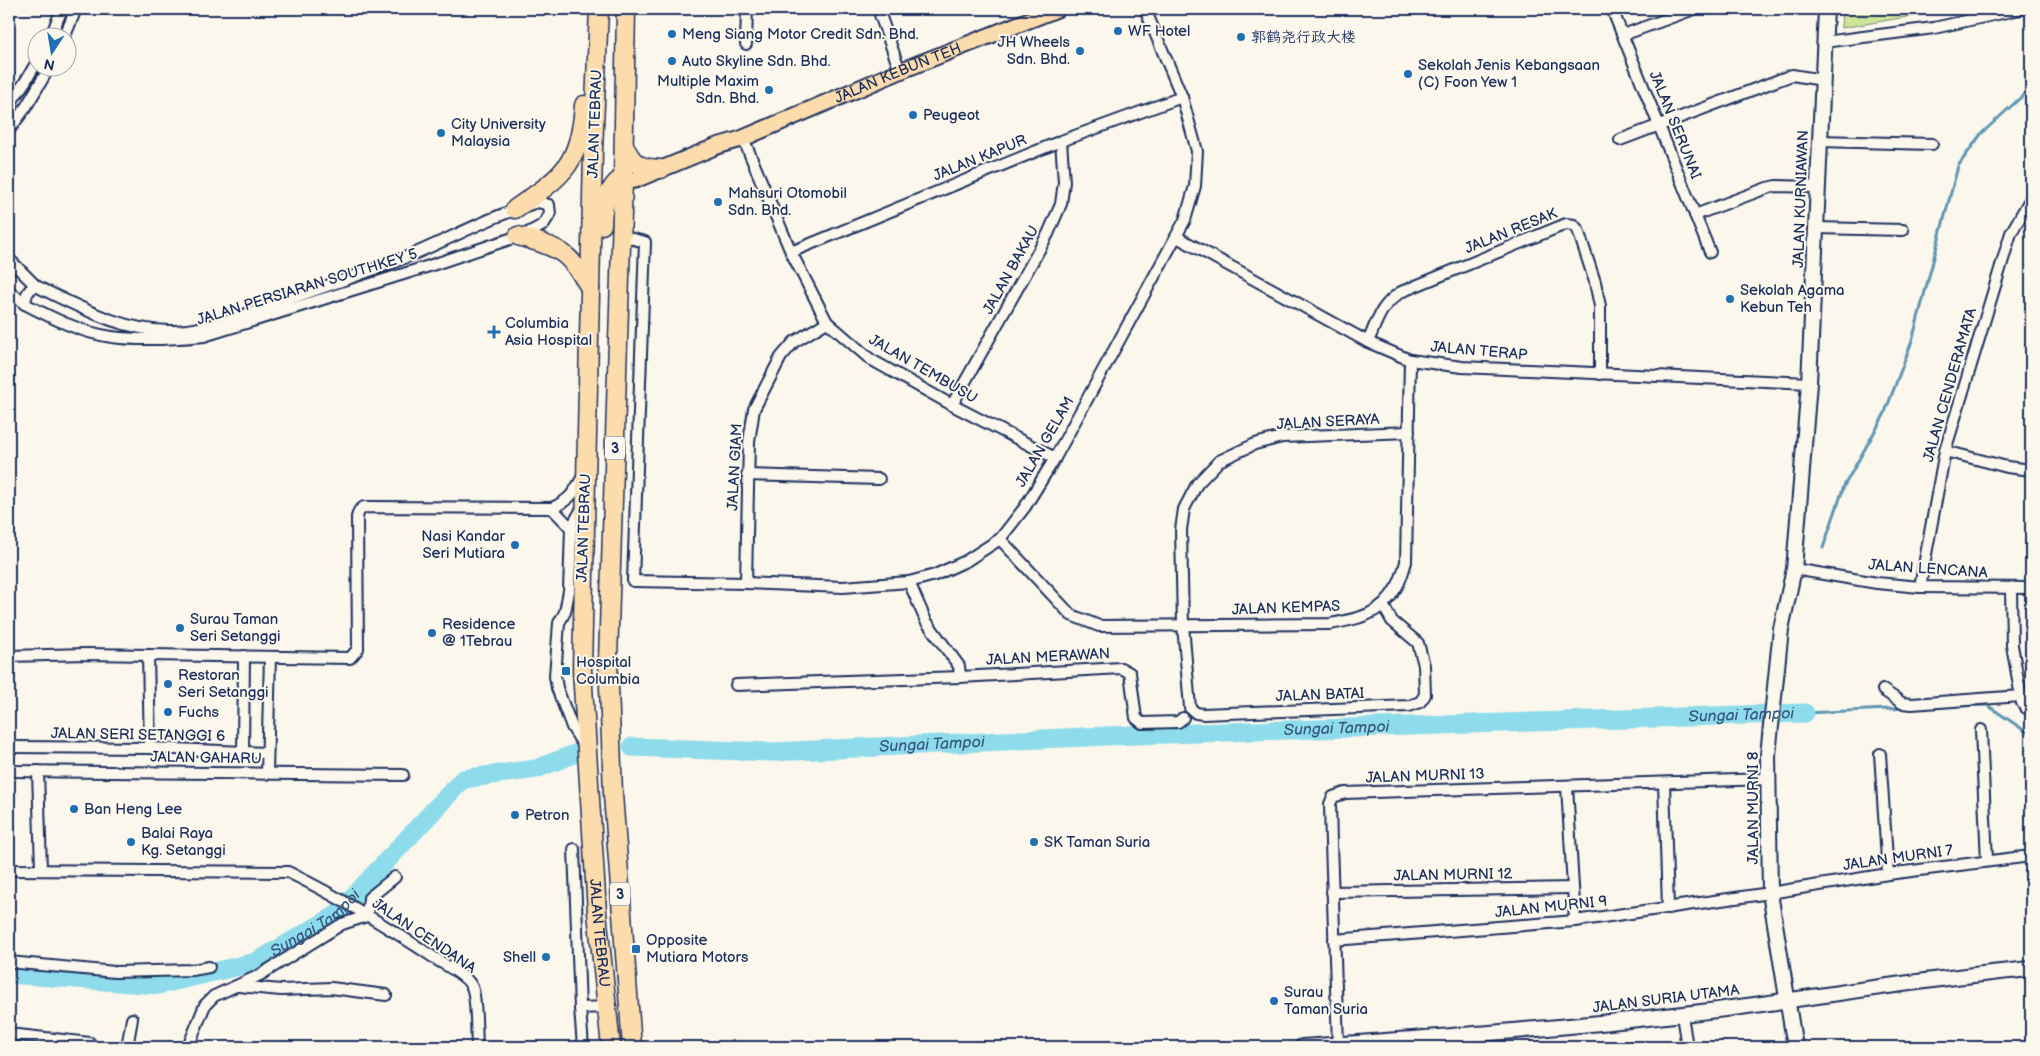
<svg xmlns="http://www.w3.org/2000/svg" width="2040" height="1056" font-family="'Balsamiq Sans','LXGW WenKai TC',sans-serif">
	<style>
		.green { fill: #cde499; stroke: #748a7c }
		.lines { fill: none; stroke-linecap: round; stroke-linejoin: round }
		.stream { stroke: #5f96b3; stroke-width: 3 }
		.river { stroke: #8ddbeb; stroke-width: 19 }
		.street-casing { stroke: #1b2f5e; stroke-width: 14 }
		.secondary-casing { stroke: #1b2f5e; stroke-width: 18 }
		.primary-casing { stroke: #1b2f5e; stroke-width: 19 }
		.highway-casing { stroke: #1b2f5e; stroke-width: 21 }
		.street { stroke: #fbf7ec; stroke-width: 10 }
		.secondary { stroke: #fbf7ec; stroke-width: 14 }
		.primary { stroke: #fcdcac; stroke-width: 15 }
		.highway { stroke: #fcdcac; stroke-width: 18 }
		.poi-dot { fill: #1f6fb2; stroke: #fbf7ec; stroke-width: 2 }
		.labels { text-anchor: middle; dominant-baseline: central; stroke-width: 4; stroke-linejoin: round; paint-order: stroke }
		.shield { fill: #fbf7ec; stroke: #5e6b89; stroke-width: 1 }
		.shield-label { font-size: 14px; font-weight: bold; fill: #1b2f5e }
		.poi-label { font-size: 15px; fill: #1b2f5e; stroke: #fbf7ec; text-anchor: start }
		.street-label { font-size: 15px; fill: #1b2f5e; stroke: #fbf7ec }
		.water-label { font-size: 16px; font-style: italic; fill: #385a81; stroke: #fbf7ec }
	</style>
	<rect width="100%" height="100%" fill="#fbf7ec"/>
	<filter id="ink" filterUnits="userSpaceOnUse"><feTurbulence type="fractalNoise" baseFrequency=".02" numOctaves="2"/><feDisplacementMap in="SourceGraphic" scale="10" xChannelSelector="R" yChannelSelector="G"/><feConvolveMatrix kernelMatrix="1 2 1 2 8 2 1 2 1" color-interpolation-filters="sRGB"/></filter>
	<g filter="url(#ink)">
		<polygon class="green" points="1842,9 1955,9 1841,28"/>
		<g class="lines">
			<g class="stream">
				<polyline points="1823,548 1844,486 1884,415 1912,341 1958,166 1981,134 2031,88"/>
				<polyline points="1934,707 1987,705 2031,735"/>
				<polyline points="1805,713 1910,708"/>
			</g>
			<g class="river">
				<path id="s1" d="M632 747 772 752 1106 736 1805 713"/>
				<path id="s2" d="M9 974 158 985 256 962 335 916 463 779 536 769 574 754"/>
			</g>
			<defs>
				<g id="street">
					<polyline points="878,9 900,71"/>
					<polyline points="1612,9 1710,252"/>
					<polyline points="1623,35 1694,9"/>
					<polyline points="50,38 62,9"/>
					<polyline points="64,38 76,9"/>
					<polyline points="1824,42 1934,28 2020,9"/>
					<polyline points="746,44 747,9"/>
					<polyline points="9,105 25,82 38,60"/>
					<polyline points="9,130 26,107 49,68"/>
					<polyline points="743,138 791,252 827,322 870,359 952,405 1055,458"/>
					<polyline points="1620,140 1792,75 1823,80"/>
					<polyline points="1819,141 1932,144"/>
					<path d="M538 202 549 205 550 214 543 225 528 233 426 267 204 336C174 339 142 341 112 337 82 333 52 318 25 304 26 295 27 290 36 286 79 307 126 333 175 331 207 330 247 314 277 303 321 288 366 273 409 256 452 238 493 215 538 202Z"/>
					<polyline points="1695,215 1767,188 1776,186 1817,187"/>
					<polyline points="1816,228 1903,230"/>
					<polyline points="621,236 645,242 633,581 746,583 843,587 909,582 935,575 966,561 1000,539 1025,507 1055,458 1185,220 1195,186 1197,151 1182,97 1145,9"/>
					<polyline points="1177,237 1368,342 1410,360 1462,367 1809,383"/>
					<polyline points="791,252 1061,141 1182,97"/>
					<polyline points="9,259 36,286"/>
					<polyline points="9,291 25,304"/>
					<path d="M1368 342C1377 320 1381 305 1401 292L1566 224 1574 225 1578 230 1595 282 1600 306V374"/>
					<polyline points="952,405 1048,234 1061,204 1064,182 1061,141"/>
					<polyline points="1945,451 2007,467 2031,470"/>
					<polyline points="747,475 879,479"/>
					<polyline points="583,507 571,528 569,591 565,612 559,623 555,676 557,688 572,727 584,746"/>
					<polyline points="552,508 571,528"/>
					<path d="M1000 539 1071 615 1099 626 1330 624C1358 619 1381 615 1396 588 1401 581 1403 571 1406 562L1410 360"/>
					<polyline points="1794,569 1877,583 1920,587 2031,588"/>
					<polyline points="909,582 926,621 959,666 960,677"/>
					<polyline points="746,583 749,442 754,409 781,357 794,342 827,322"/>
					<polyline points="1920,587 1945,451 2011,233 2031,198"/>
					<polyline points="2011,588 2012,645 2022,703 2026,708 2031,709"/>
					<polyline points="1383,605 1392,621 1418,643 1424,665 1425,695 1420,702 1409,706 1203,714 1196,713 1190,708 1183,625 1181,530 1184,509 1197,484 1219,461 1255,444 1282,437 1409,432"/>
					<polyline points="148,655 150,748"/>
					<path d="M9 656 86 654 350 658 358 649 357 517 359 511 364 507 552 508C570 500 574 493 583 476"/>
					<polyline points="736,685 960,677 1121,668 1130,673 1136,718 1142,723 1178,722 1183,718"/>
					<polyline points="1883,690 1902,703 1912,704 2021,696"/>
					<polyline points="1981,730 1987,861"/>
					<polyline points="9,747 150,748 267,753"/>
					<polyline points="243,752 244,656"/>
					<polyline points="1880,754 1888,874"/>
					<polyline points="9,771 403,775"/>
					<polyline points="38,771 41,869"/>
					<polyline points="267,773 270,657"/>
					<polyline points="1664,783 1668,908"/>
					<polyline points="1567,786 1575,921"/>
					<polyline points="574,849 580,1008 583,1047"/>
					<path d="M9 870 288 872C341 898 390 928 439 961 449 967 467 976 472 987 477 999 476 1033 477 1047"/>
					<polyline points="1332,892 1573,888"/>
					<polyline points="1334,940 1575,921 1770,893 1888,874 2031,856"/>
					<polyline points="9,962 115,972 192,970 209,967"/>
					<polyline points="238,986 281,990 331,988 386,995"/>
					<polyline points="580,1008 607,1007"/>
					<polyline points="1682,1015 1687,1047"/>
					<polyline points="9,1034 90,1043 89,1047"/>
					<polyline points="1338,1045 1331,843 1330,804 1333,797 1345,793 1767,779"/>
					<polyline points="127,1047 132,1019"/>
					<polyline points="188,1047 205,1005 214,996 260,975 342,924 367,916 369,898 395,877"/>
				</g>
				<g id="secondary">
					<path d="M1302 1047C1429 1038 1556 1029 1683 1014 1799 1001 1914 979 2031 969"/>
					<polyline points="1795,1047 1770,893 1768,755 1781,629 1794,569 1809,383 1826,9"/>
				</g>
				<g id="primary">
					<path id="s3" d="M623 181 635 180 717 146 741 139 900 71 1057 9"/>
				</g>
				<g id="highway">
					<path id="s4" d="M599 9 593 151 582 670 597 912 611 1047"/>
					<polyline points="626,9 623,181 608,660 613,794 632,1047"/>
					<path d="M624 145C633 165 639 168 661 169"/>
					<path d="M515 209C562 176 580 166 584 105"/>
					<path d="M602 225C602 208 605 195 617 182L623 181"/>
					<path d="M518 236C559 248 568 250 590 288"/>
				</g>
			</defs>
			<use href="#street" class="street-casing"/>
			<use href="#secondary" class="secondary-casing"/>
			<use href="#primary" class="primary-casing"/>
			<use href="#highway" class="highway-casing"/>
			<use href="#street" class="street"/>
			<use href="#secondary" class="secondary"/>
			<use href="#primary" class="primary"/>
			<use href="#highway" class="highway"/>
		</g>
	</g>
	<g class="poi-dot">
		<circle cx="1118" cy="31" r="5"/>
		<circle cx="672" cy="34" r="5"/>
		<circle cx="1241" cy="37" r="5"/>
		<circle cx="1080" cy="51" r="5"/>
		<circle cx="672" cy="61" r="5"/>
		<circle cx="1408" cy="74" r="5"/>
		<circle cx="769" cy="90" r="5"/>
		<circle cx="913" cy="115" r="5"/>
		<circle cx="441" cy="133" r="5"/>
		<circle cx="718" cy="202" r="5"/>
		<circle cx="1730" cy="299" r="5"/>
		<path d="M491.5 324.5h5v5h5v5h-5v5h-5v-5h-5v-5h5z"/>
		<circle cx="515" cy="545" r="5"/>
		<circle cx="180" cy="628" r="5"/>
		<circle cx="432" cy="633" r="5"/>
		<rect x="561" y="666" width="10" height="10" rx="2.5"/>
		<circle cx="168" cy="684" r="5"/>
		<circle cx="168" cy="712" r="5"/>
		<circle cx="74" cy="809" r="5"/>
		<circle cx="515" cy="815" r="5"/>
		<circle cx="131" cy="842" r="5"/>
		<circle cx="1034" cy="842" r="5"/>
		<rect x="631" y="944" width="10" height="10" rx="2.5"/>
		<circle cx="546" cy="957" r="5"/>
		<circle cx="1274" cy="1001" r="5"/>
	</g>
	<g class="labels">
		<g class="shield">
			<rect x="605" y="436.5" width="20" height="23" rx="4"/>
			<rect x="610" y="882.5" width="20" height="23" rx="4"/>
		</g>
		<g class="shield-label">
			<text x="615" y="448">3</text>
			<text x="620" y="894">3</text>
		</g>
		<g class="poi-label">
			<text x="1128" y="31">WF Hotel</text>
			<text x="682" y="34">Meng Siang Motor Credit Sdn. Bhd.</text>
			<text x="1251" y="37">郭鹤尧行政大楼</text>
			<text x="1070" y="42" text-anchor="end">JH Wheels<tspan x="1070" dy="17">Sdn. Bhd.</tspan></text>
			<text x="682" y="61">Auto Skyline Sdn. Bhd.</text>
			<text x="1418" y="65">Sekolah Jenis Kebangsaan<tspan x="1418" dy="17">(C) Foon Yew 1</tspan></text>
			<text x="759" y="81" text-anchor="end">Multiple Maxim<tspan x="759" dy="17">Sdn. Bhd.</tspan></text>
			<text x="923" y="115">Peugeot</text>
			<text x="451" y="124">City University<tspan x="451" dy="17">Malaysia</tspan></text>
			<text x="728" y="193">Mahsuri Otomobil<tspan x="728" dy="17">Sdn. Bhd.</tspan></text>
			<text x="1740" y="290">Sekolah Agama<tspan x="1740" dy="17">Kebun Teh</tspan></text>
			<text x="505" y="323">Columbia<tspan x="505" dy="17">Asia Hospital</tspan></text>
			<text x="505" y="536" text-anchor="end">Nasi Kandar<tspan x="505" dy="17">Seri Mutiara</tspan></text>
			<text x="190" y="619">Surau Taman<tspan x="190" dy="17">Seri Setanggi</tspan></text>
			<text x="442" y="624">Residence<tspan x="442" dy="17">@ 1Tebrau</tspan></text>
			<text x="576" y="662">Hospital<tspan x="576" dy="17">Columbia</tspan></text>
			<text x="178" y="675">Restoran<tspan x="178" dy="17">Seri Setanggi</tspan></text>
			<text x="178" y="712">Fuchs</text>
			<text x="84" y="809">Ban Heng Lee</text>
			<text x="525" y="815">Petron</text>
			<text x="141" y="833">Balai Raya<tspan x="141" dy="17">Kg. Setanggi</tspan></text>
			<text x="1044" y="842">SK Taman Suria</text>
			<text x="646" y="940">Opposite<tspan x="646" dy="17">Mutiara Motors</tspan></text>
			<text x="536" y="957" text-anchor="end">Shell</text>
			<text x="1284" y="992">Surau<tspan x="1284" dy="17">Taman Suria</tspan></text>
		</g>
		<g class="street-label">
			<text stroke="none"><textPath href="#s3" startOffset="296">JALAN KEBUN TEH</textPath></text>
			<text transform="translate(595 124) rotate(-88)">JALAN TEBRAU</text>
			<text transform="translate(1675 125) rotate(68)">JALAN SERUNAI</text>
			<text transform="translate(980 158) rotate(-22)">JALAN KAPUR</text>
			<text transform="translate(1801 199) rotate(-88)">JALAN KURNIAWAN</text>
			<text transform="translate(1511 231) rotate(-22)">JALAN RESAK</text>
			<text transform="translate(1011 270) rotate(-61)">JALAN BAKAU</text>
			<text transform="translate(307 287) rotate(-17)">JALAN PERSIARAN SOUTHKEY 5</text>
			<text transform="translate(1479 351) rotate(5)">JALAN TERAP</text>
			<text transform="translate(923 369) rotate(30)">JALAN TEMBUSU</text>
			<text transform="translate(1950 385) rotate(-74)">JALAN CENDERAMATA</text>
			<text transform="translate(1328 422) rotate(-3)">JALAN SERAYA</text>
			<text transform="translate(1045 442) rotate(-60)">JALAN GELAM</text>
			<text transform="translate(735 467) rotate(-87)">JALAN GIAM</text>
			<text transform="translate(584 528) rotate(-88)">JALAN TEBRAU</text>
			<text transform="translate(1928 569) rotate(4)">JALAN LENCANA</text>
			<text transform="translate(1286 608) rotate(-2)">JALAN KEMPAS</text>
			<text transform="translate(1048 657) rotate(-3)">JALAN MERAWAN</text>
			<text transform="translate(1320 695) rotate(-2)">JALAN BATAI</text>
			<text transform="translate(138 735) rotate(1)">JALAN SERI SETANGGI 6</text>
			<text transform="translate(206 758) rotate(1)">JALAN GAHARU</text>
			<text transform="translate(1425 776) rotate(-2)">JALAN MURNI 13</text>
			<text transform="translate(1753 808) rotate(-90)">JALAN MURNI 8</text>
			<text transform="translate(1898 858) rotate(-8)">JALAN MURNI 7</text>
			<text transform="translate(1453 875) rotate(-1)">JALAN MURNI 12</text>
			<text transform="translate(1551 907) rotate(-6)">JALAN MURNI 9</text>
			<text stroke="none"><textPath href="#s4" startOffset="925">JALAN TEBRAU</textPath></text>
			<text transform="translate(424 936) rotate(34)">JALAN CENDANA</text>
			<text transform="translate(1666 999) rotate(-7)">JALAN SURIA UTAMA</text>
		</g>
		<g class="water-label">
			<text stroke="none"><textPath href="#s1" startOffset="1110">Sungai Tampoi</textPath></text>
			<text stroke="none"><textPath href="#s1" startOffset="705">Sungai Tampoi</textPath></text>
			<text stroke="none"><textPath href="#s1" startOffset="300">Sungai Tampoi</textPath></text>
			<text stroke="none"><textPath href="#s2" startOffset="321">Sungai Tampoi</textPath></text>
		</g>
	</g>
	<rect width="2040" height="1056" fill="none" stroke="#fbf7ec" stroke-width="30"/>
	<rect x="15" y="15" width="2010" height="1026" fill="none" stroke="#1b2f5e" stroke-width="2" filter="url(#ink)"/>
	<g transform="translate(52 52) rotate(192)"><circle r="24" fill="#fbf7ec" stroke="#a1a7b3"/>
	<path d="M0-4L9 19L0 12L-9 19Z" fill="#1f6fb2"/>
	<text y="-8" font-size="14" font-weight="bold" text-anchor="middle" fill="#1b2f5e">N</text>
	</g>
</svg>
